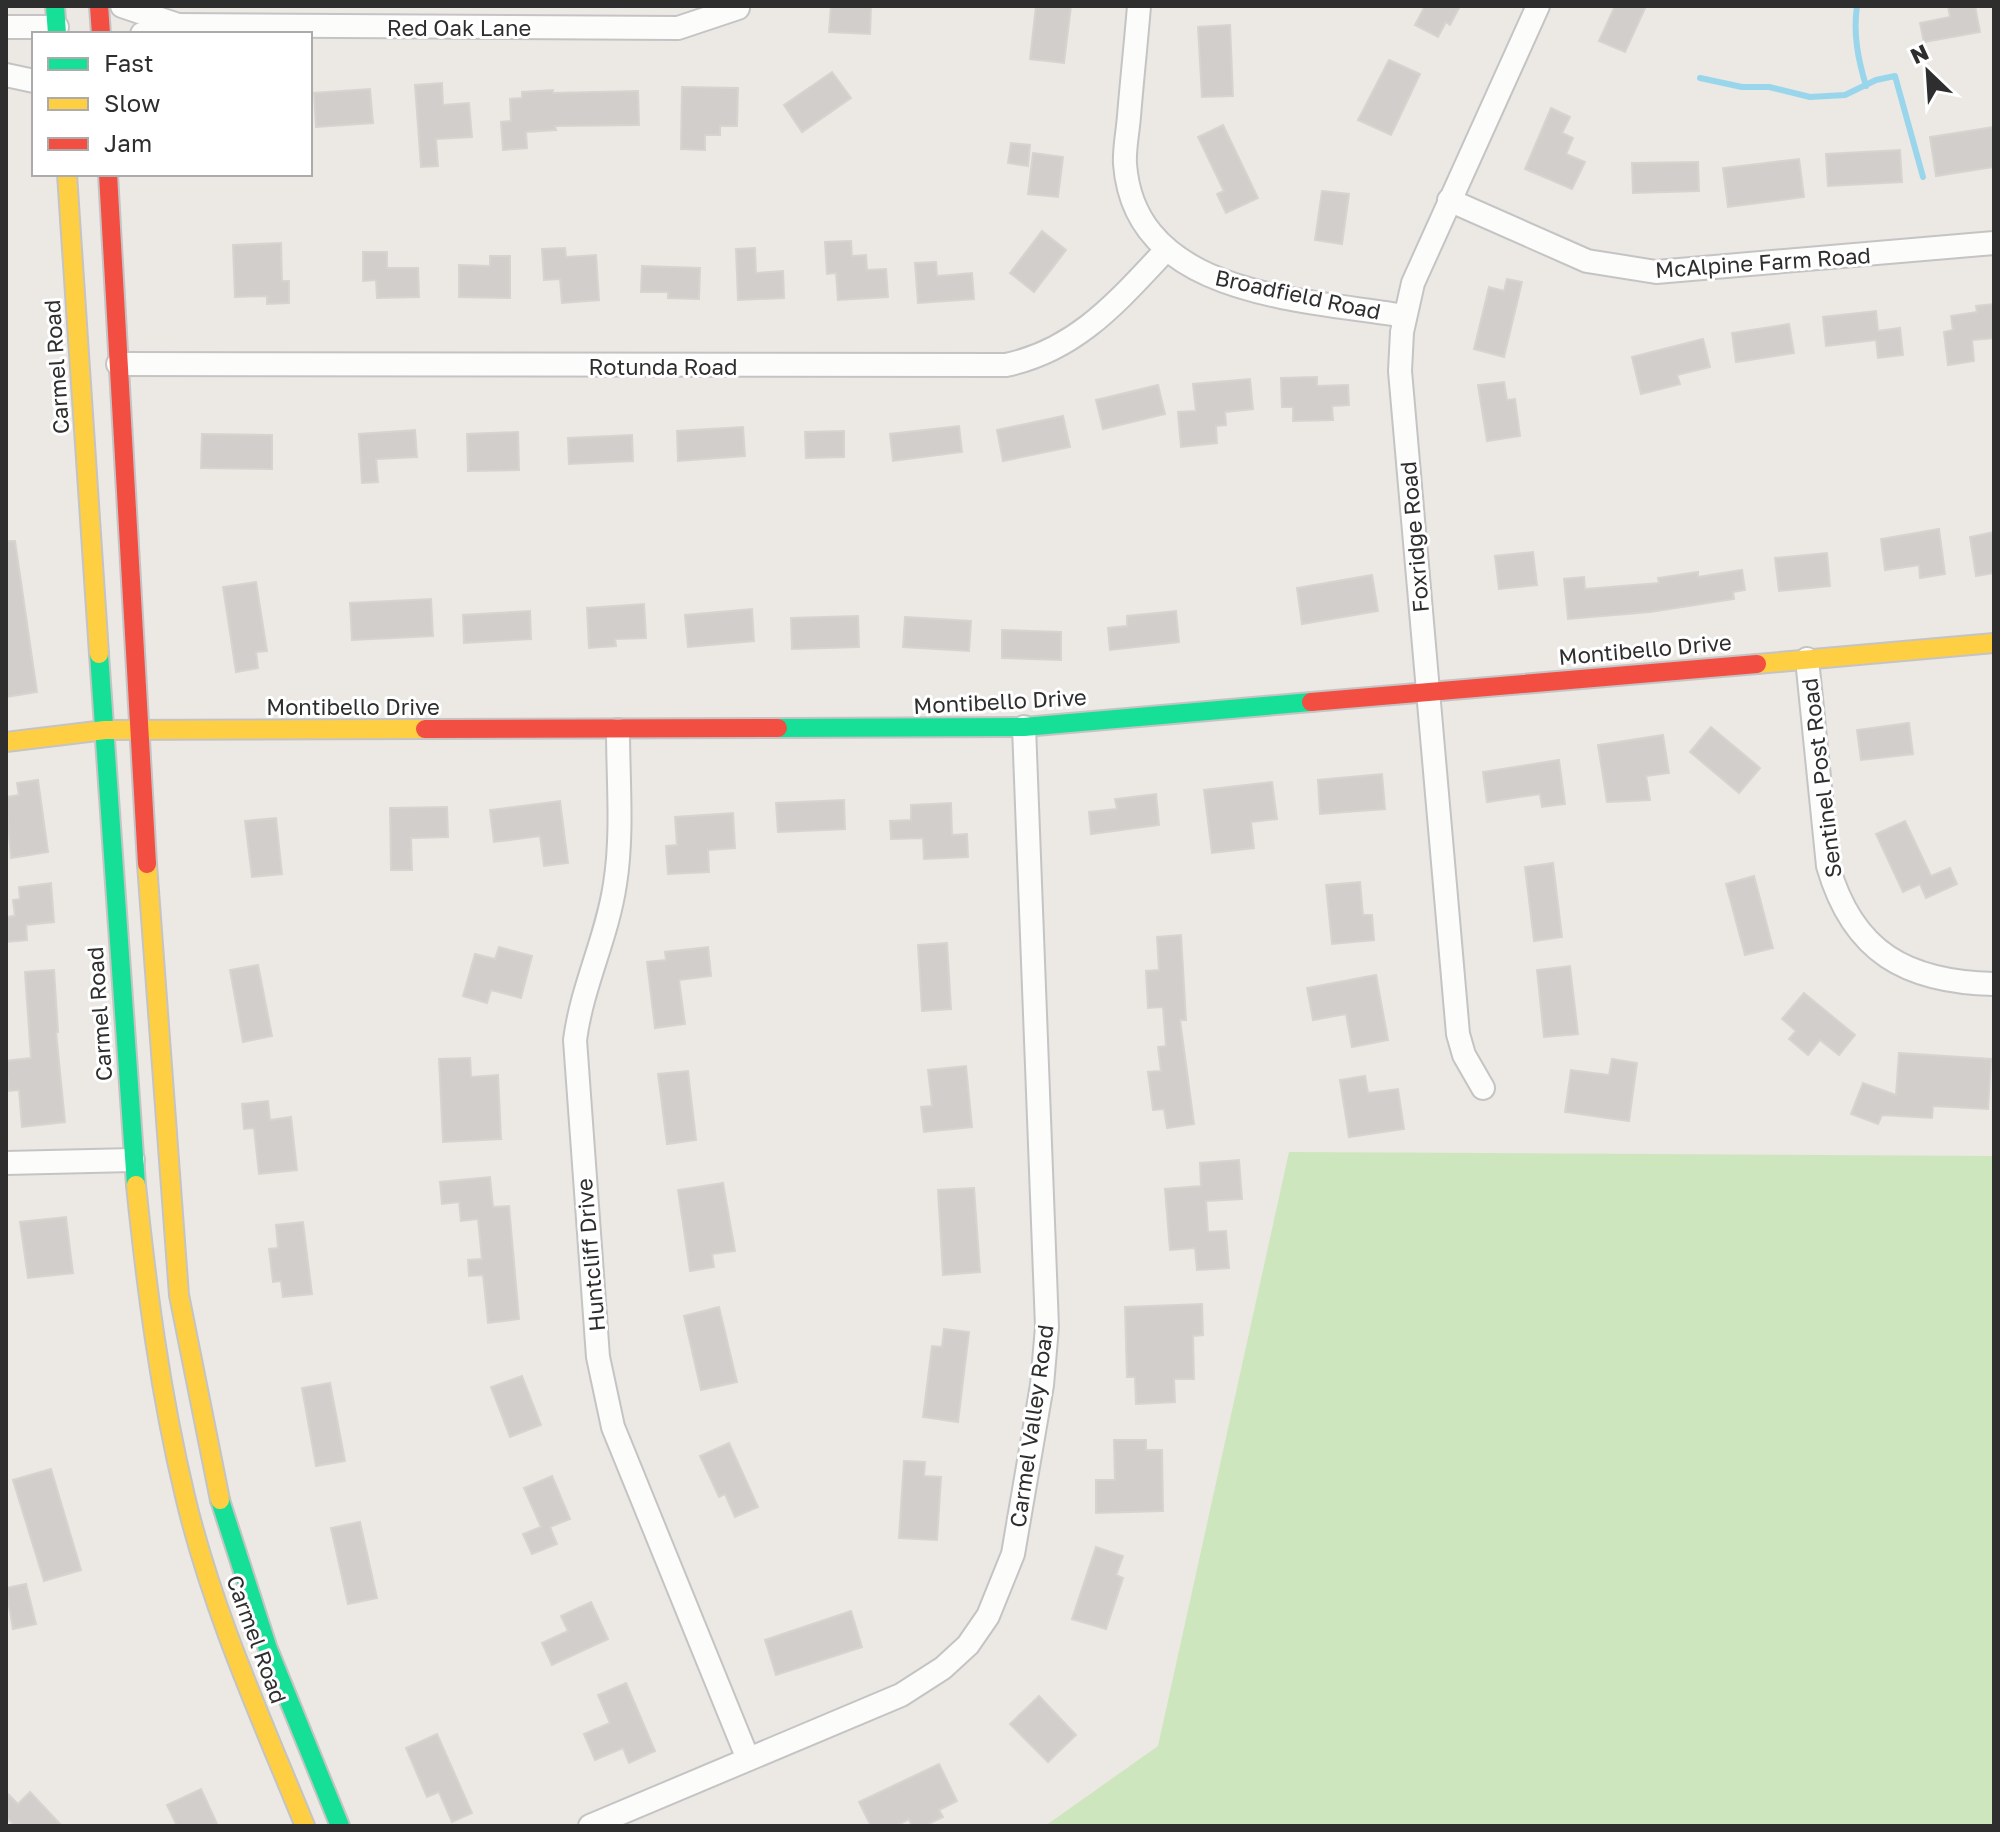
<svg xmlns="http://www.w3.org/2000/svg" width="2000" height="1832" font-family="'Golos Text',sans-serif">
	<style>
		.green { fill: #cee6be }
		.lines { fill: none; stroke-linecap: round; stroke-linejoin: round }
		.stream { stroke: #99d6ec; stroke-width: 6 }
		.building { fill: #d1cecb; stroke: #d7d4d0; stroke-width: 2 }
		.street-casing { stroke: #c5c4c5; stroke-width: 26 }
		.fast-casing { stroke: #c5c4c5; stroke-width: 22 }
		.slow-casing { stroke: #c5c4c5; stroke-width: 22 }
		.jam-casing { stroke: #c5c4c5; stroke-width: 22 }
		.street { stroke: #fcfcfb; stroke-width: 22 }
		.fast { stroke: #16e098; stroke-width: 18 }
		.slow { stroke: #ffcf43; stroke-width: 18 }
		.jam { stroke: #f24e42; stroke-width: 18 }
		.labels { text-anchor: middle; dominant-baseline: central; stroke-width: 6; stroke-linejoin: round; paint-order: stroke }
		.street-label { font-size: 22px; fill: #2e2e2e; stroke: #fff }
	</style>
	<rect width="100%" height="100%" fill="#ece8e4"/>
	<polygon class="green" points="1289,1152 1994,1156 1994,1826 1045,1826 1158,1746"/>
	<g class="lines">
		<g class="stream">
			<path d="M1857 6C1853 34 1858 59 1866 86"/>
			<polyline points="1700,78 1742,87 1769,87 1810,97 1845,95 1876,80 1895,76 1923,177"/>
		</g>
	</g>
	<g class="building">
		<polygon points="831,6 871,6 870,34 829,32"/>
		<polygon points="1036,6 1071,6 1064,63 1030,59"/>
		<polygon points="1425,6 1460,6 1450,25 1446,22 1438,37 1415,25"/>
		<polygon points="1615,6 1646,6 1625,52 1599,41"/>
		<polygon points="1948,6 1975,6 1980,32 1924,42 1920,23 1950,17"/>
		<polygon points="1230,25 1233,96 1202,97 1198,27"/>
		<polygon points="1389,60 1420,74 1391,135 1358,120"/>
		<polygon points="832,72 851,98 802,132 784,105"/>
		<polygon points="442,83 443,105 469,103 472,137 436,139 438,166 421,167 415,85"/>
		<polygon points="682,87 738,88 737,126 720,126 720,135 705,135 705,150 681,149"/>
		<polygon points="370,89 373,123 316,127 314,93"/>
		<polygon points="553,90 553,93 638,91 639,125 555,126 556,130 526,132 527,148 503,150 501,122 511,121 510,99 522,98 522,92"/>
		<polygon points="1551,108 1570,117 1562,133 1573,138 1566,154 1585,162 1572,189 1525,169"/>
		<polygon points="1223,125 1258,198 1226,213 1217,194 1224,191 1198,137"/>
		<polygon points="1994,127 1994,167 1936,176 1930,137"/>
		<polygon points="1011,143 1030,145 1028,166 1008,163"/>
		<polygon points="1900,150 1902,182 1828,186 1826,154"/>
		<polygon points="1033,153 1063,157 1058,197 1028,194"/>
		<polygon points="1799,159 1804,197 1728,207 1723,168"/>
		<polygon points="1698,162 1699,191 1633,193 1632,163"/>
		<polygon points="1322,191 1349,194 1342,244 1315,240"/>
		<polygon points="1042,231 1066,250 1034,292 1010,273"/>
		<polygon points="851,241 852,256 866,255 867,270 886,269 888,297 838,300 836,273 827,274 825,242"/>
		<polygon points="281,243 282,281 289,281 289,303 267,304 267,296 235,297 233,245"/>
		<polygon points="565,248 566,257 596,255 599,300 562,303 560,279 544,280 542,249"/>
		<polygon points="755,248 756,273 783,271 784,298 738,300 736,249"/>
		<polygon points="363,252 387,252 387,268 418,268 419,297 377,298 376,280 363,281"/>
		<polygon points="490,256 510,256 510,298 459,297 459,265 490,266"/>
		<polygon points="936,262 937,276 972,273 974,299 918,303 915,263"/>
		<polygon points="642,266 700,268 699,299 668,298 668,292 641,292"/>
		<polygon points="1507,279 1522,282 1504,357 1474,349 1489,287 1504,291"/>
		<polygon points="1994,304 1994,338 1972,340 1974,361 1948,365 1944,332 1953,330 1951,316 1977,312 1976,306"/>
		<polygon points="1876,311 1878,331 1900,328 1903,355 1878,358 1876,340 1826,346 1823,317"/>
		<polygon points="1789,324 1794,353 1736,362 1732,333"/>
		<polygon points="1703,339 1710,367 1677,375 1680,384 1641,394 1632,357"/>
		<polygon points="1317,377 1317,386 1348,385 1349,405 1332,406 1333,420 1293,421 1293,407 1282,407 1281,378"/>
		<polygon points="1250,379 1253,409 1225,412 1226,425 1216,426 1217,443 1181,447 1178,412 1196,411 1193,384"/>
		<polygon points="1504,382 1507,400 1515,399 1520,436 1487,441 1478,385"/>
		<polygon points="1158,385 1165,414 1103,429 1096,400"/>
		<polygon points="1063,416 1070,447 1003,461 997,430"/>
		<polygon points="959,426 962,452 893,461 890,434"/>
		<polygon points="743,427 745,456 678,461 677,431"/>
		<polygon points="415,430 417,457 376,459 378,482 362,483 359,434"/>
		<polygon points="844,431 844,457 806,458 805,432"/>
		<polygon points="518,432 519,470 468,471 467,434"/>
		<polygon points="202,434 272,435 272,469 201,468"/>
		<polygon points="632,435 633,461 569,464 568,438"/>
		<polygon points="1939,529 1945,574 1920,578 1919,565 1885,570 1881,539"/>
		<polygon points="1994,532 1994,573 1976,576 1970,537"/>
		<polygon points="6,541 15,541 37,692 6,697"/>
		<polygon points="1533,552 1537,585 1499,589 1495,556"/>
		<polygon points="1827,553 1830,586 1779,591 1775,558"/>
		<polygon points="1742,570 1745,590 1733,592 1734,599 1650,612 1568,619 1564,579 1584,577 1585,589 1659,583 1658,578 1698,572 1698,577"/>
		<polygon points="1372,575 1378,611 1302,624 1297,588"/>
		<polygon points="256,582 267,651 256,652 258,668 236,672 223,587"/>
		<polygon points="431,599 433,636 352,640 350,603"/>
		<polygon points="644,604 646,638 615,639 616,646 589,648 587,608"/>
		<polygon points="752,609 754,641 688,647 685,615"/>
		<polygon points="530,611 531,639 464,643 463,615"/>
		<polygon points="1176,611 1179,642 1110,650 1108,628 1127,626 1127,616"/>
		<polygon points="858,616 859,647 792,649 791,618"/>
		<polygon points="905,617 971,621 969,651 903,647"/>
		<polygon points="1002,630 1061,632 1061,660 1002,658"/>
		<polygon points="1909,723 1913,754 1861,760 1857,730"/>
		<polygon points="1711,727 1760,768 1739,793 1690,752"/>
		<polygon points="1663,735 1669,773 1646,776 1650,800 1607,802 1598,745"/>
		<polygon points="1559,760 1565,804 1542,807 1540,794 1487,802 1483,772"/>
		<polygon points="1382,774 1385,809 1320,814 1318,780"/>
		<polygon points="38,780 48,852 11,858 6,797 19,795 17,783"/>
		<polygon points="1272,782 1277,819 1251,822 1254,848 1212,853 1204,790"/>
		<polygon points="1156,794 1159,825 1091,834 1089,812 1117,809 1115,799"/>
		<polygon points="844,800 845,829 778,832 776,803"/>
		<polygon points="560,801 568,863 544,866 540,836 494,842 490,810"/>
		<polygon points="951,803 952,835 967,834 968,857 924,859 923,838 891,839 890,821 911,820 911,805"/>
		<polygon points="447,807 448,837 411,838 412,870 391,870 390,808"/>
		<polygon points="733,813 735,848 708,850 709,872 668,874 666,846 677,845 675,817"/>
		<polygon points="276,818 282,874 252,877 245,821"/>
		<polygon points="1905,821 1931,876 1950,868 1957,884 1926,898 1920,884 1903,892 1876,834"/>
		<polygon points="1553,863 1562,937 1534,941 1525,867"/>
		<polygon points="1754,876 1773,948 1745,955 1726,884"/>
		<polygon points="1360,882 1363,915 1372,915 1374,940 1332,944 1326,885"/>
		<polygon points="51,883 54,922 26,925 27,940 6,942 6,917 15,916 13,900 20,899 19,887"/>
		<polygon points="1181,935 1186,1020 1180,1020 1194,1124 1167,1128 1164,1109 1153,1110 1148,1072 1161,1071 1158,1047 1166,1046 1163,1007 1148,1008 1146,971 1159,970 1157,937"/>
		<polygon points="947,943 951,1009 922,1011 918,945"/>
		<polygon points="499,947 532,956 521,998 491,990 487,1003 463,996 475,954 495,959"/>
		<polygon points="708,947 711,976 679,980 685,1024 655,1028 647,962 666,960 665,952"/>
		<polygon points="258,965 272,1036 243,1042 230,970"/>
		<polygon points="1570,966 1578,1034 1544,1037 1537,970"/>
		<polygon points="54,970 58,1032 56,1032 65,1122 22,1127 19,1090 9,1091 6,1061 31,1058 25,972"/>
		<polygon points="1376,975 1388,1040 1352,1047 1346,1014 1313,1020 1307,988"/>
		<polygon points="1804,993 1855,1035 1839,1055 1820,1040 1808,1055 1789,1039 1796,1031 1782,1019"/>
		<polygon points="1899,1053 1991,1059 1988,1109 1933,1106 1932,1118 1882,1115 1878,1124 1851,1114 1863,1083 1896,1095"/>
		<polygon points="470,1058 471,1077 498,1075 501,1139 443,1142 439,1059"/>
		<polygon points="1612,1059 1637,1063 1629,1121 1565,1112 1571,1070 1609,1075"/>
		<polygon points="966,1066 972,1127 924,1132 921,1107 932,1106 928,1070"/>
		<polygon points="688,1071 696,1140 667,1144 658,1074"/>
		<polygon points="1365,1076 1368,1093 1398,1089 1404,1129 1349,1137 1340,1080"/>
		<polygon points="268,1101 270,1120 291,1117 297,1170 259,1174 254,1128 244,1129 242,1104"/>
		<polygon points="1239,1160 1242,1199 1206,1201 1208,1232 1226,1231 1229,1268 1197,1270 1195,1248 1170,1250 1165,1189 1201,1186 1200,1163"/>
		<polygon points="490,1177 493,1207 509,1206 519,1319 488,1323 483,1275 469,1276 468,1260 482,1259 478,1219 461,1221 459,1202 442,1204 440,1182"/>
		<polygon points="723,1183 735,1251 712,1254 714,1267 690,1271 678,1190"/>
		<polygon points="974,1188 980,1272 943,1275 938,1190"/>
		<polygon points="66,1217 73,1273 28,1278 20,1222"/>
		<polygon points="303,1222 312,1294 283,1297 281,1281 273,1282 269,1249 278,1248 276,1225"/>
		<polygon points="1202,1304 1203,1335 1193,1336 1194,1379 1174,1379 1175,1402 1136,1404 1135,1377 1127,1377 1125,1307"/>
		<polygon points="719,1307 737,1382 701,1390 684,1316"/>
		<polygon points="944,1329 969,1332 958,1422 923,1417 932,1346 942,1347"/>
		<polygon points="522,1376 541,1425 510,1437 491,1387"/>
		<polygon points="330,1383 345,1461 316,1466 302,1388"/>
		<polygon points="1114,1440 1146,1440 1146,1450 1162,1450 1163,1511 1096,1513 1096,1480 1115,1480"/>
		<polygon points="729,1443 758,1507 735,1517 725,1494 719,1497 700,1456"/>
		<polygon points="904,1461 925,1462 924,1476 941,1477 937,1540 899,1538"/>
		<polygon points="51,1469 81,1570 44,1581 13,1480"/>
		<polygon points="552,1476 570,1519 550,1527 557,1544 532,1554 523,1534 541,1527 524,1488"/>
		<polygon points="360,1522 377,1598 348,1604 331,1528"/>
		<polygon points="1096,1547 1123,1556 1116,1575 1123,1578 1106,1629 1072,1619"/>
		<polygon points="26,1584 36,1624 13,1629 6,1588"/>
		<polygon points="591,1602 608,1639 552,1665 542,1643 568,1631 561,1616"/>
		<polygon points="851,1611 862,1647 776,1675 765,1640"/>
		<polygon points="626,1683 655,1751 629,1763 623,1748 595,1760 584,1734 610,1723 598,1695"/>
		<polygon points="1039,1696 1076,1735 1048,1762 1010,1724"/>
		<polygon points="437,1734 472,1813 452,1822 439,1792 427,1797 406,1748"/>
		<polygon points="939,1764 957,1801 939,1810 943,1817 924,1826 912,1826 909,1819 896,1826 871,1826 859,1802"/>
		<polygon points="201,1789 218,1826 177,1826 167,1805"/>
		<polygon points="6,1792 18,1804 30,1792 62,1826 15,1826 6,1817"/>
	</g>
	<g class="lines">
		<defs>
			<g id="street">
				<polyline points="122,6 175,24"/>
				<path d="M1139 6C1136 43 1132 79 1129 116 1128 131 1124 149 1125 164 1135 298 1306 299 1405 316"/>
				<polyline points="6,27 57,27"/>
				<polyline points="142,34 176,25 678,28 738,8"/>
				<polyline points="6,75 34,81"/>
				<polyline points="1449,200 1587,261 1656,272 1994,243"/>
				<path d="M118 364 1006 365C1077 350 1118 301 1166 250"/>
				<path d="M1807 659 1828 866C1853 953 1907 982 1994 984"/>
				<path d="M618 730C618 781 623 834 615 884 607 938 582 986 575 1040L598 1357 613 1427 748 1759"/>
				<polyline points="1483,1088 1464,1055 1458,1034 1400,371 1402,332 1413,283 1538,6"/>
				<polyline points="6,1163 133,1160"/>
				<polyline points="590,1826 901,1695 943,1668 968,1645 988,1616 1013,1554 1042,1385 1047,1327 1024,727"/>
			</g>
			<g id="fast">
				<polyline points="55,6 57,34"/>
				<polyline points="99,654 136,1185"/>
				<polyline points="778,728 1024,727 1311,702"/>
				<polyline points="220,1500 268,1649 340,1826"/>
			</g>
			<g id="slow">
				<polyline points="67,174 99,654"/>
				<polyline points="1757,664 1994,643"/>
				<polyline points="6,742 105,730 425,729"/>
				<polyline points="147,864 179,1295 220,1500"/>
				<path d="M136 1185C147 1291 160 1392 185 1496 212 1610 261 1718 305 1826"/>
			</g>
			<g id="jam">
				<polyline points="99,6 101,34"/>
				<polyline points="108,174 147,864"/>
				<polyline points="1311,702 1757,664"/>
				<polyline points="425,729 778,728"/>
			</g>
		</defs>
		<use href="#street" class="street-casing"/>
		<use href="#fast" class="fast-casing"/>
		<use href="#slow" class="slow-casing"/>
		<use href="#jam" class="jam-casing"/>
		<use href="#street" class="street"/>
		<use href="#fast" class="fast"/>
		<use href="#slow" class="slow"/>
		<use href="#jam" class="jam"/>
	</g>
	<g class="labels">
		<g class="street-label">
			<text x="459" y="27">Red Oak Lane</text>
			<text transform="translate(1763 262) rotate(-4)">McAlpine Farm Road</text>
			<text transform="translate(1298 294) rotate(12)">Broadfield Road</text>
			<text x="663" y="366">Rotunda Road</text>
			<text transform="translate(56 367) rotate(-94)">Carmel Road</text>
			<text transform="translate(1414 537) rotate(-95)">Foxridge Road</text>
			<text transform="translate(1645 649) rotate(-5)">Montibello Drive</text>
			<text transform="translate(1000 701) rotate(-3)">Montibello Drive</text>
			<text x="353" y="706">Montibello Drive</text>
			<text transform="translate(1821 778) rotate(-97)">Sentinel Post Road</text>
			<text transform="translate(99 1014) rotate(-94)">Carmel Road</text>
			<text transform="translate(590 1255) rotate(-95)">Huntcliff Drive</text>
			<text transform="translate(1031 1426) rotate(-82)">Carmel Valley Road</text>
			<text transform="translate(257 1639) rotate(70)">Carmel Road</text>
		</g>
	</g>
	<rect width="2000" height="1832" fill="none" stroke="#2e2e2e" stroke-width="16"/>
	<rect x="32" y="32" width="280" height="144" fill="#ffffff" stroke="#ababab" stroke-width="2"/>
	<rect x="48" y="58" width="40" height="12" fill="#16e098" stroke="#ababab" stroke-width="2"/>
	<text x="104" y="72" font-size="24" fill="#2e2e2e">Fast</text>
	<rect x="48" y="98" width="40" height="12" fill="#ffcf43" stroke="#ababab" stroke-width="2"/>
	<text x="104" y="112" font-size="24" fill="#2e2e2e">Slow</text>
	<rect x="48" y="138" width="40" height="12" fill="#f24e42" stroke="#ababab" stroke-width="2"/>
	<text x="104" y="152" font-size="24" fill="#2e2e2e">Jam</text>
	<g transform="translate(1928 72) rotate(335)" stroke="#ffffff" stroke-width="6" paint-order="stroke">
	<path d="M0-6L14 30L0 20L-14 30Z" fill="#2e2e2e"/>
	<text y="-12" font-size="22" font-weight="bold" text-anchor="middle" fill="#2e2e2e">N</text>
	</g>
</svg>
